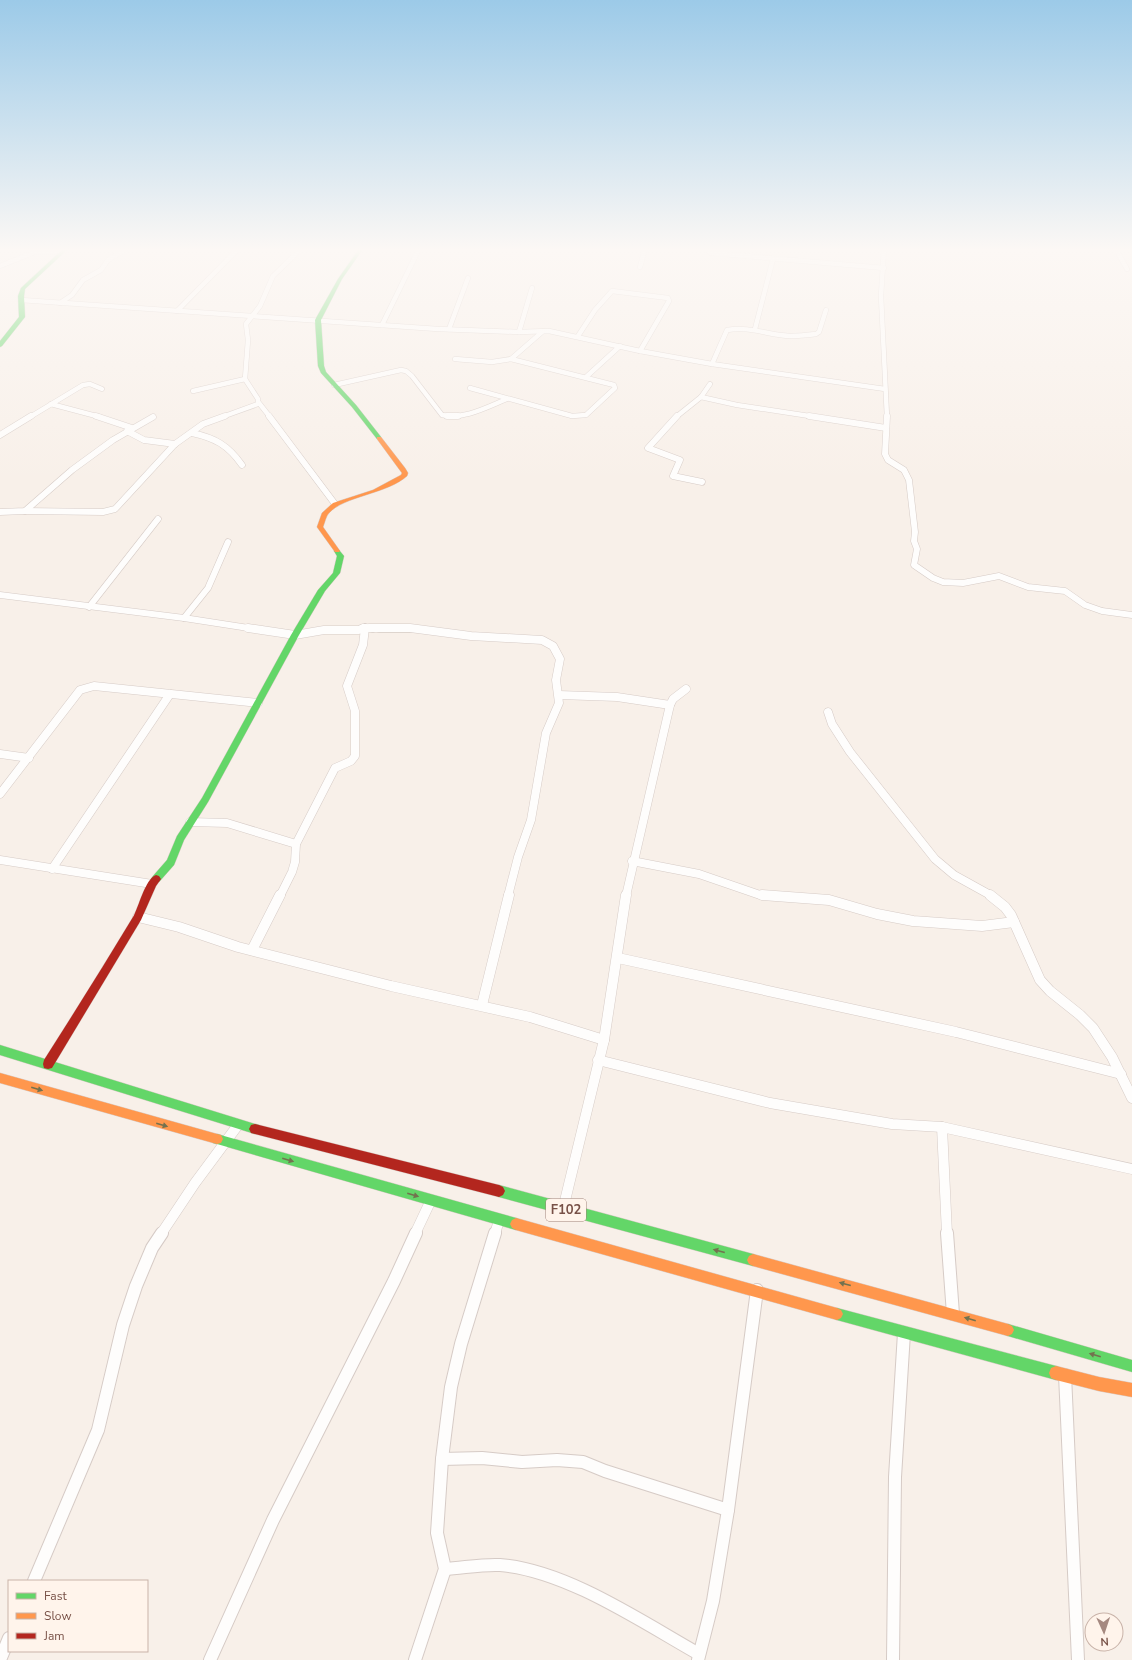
<svg xmlns="http://www.w3.org/2000/svg" width="1132" height="1660" font-family="'Nunito Sans',sans-serif">
	<style>
		.lines { fill: none; stroke-linecap: round; stroke-linejoin: round }
		.street-far4-casing { stroke: #d6cbc6; stroke-width: 5.5 }
		.street-far3-casing { stroke: #d6cbc6; stroke-width: 7 }
		.street-far2-casing { stroke: #d6cbc6; stroke-width: 9 }
		.street-far1-casing { stroke: #d6cbc6; stroke-width: 11 }
		.street-casing { stroke: #d6cbc6; stroke-width: 14 }
		.fast-casing { stroke: #d9ccc7; stroke-width: 1 }
		.slow-casing { stroke: #d9ccc7; stroke-width: 1 }
		.jam-casing { stroke: #d9ccc7; stroke-width: 1 }
		.street-far4 { stroke: #fefdfc; stroke-width: 4.5 }
		.street-far3 { stroke: #fefdfc; stroke-width: 6 }
		.street-far2 { stroke: #fefdfc; stroke-width: 8 }
		.street-far1 { stroke: #fefdfc; stroke-width: 10 }
		.street { stroke: #fefdfc; stroke-width: 12 }
		.fast { fill: #63d668; fill-rule: evenodd }
		.slow { fill: #ff974d; fill-rule: evenodd }
		.jam { fill: #b3261e; fill-rule: evenodd }
		.oneway { fill: #73724f }
		.labels { text-anchor: middle; dominant-baseline: central; stroke-width: 3; stroke-linejoin: round; paint-order: stroke }
		.shield { fill: #fff4eb; stroke: #a08278; stroke-width: 1 }
		.shield-label { font-size: 13px; font-weight: bold; fill: #785147 }
	</style>
	<rect width="100%" height="100%" fill="#f8f0e9"/>
	<g class="lines">
		<defs>
			<g id="street-far4">
				<polyline points="283,249 300,250"/>
				<polyline points="706,249 711,253 884,268"/>
				<polyline points="884,249 881,296 887,417"/>
				<polyline points="1116,249 1127,269"/>
				<polyline points="0,266 35,252 64,251"/>
				<polyline points="640,267 645,249"/>
				<polyline points="21,300 438,329 519,332 549,331 640,351 712,364 885,389"/>
				<polyline points="60,303 72,295 83,280 101,270 108,260 126,249"/>
				<polyline points="177,311 238,249"/>
				<polyline points="382,325 419,249"/>
				<polyline points="449,329 468,278"/>
				<polyline points="755,329 773,259"/>
				<polyline points="519,332 532,288"/>
				<polyline points="578,336 595,310 612,291 668,298 669,301 640,351"/>
				<polyline points="455,359 492,362 511,359"/>
				<path d="M712 364 727 330C750 326 768 335 790 336 799 336 808 335 816 334L819 332 826 310"/>
				<polyline points="586,377 620,346"/>
				<path d="M334 385 401 370 406 371 412 376 442 415C464 420 487 407 507 399"/>
				<polyline points="470,388 572,416 586,415 615,388 614,385 511,359 542,332"/>
				<polyline points="193,391 245,379"/>
				<polyline points="701,397 737,405 816,417"/>
				<polyline points="259,403 270,417"/>
				<polyline points="51,404 100,417"/>
				<polyline points="30,417 83,385 90,384 102,389"/>
				<polyline points="222,417 258,404 258,399 245,379 248,340 246,324 260,306 273,276 301,249"/>
				<polyline points="676,417 701,397 710,384"/>
			</g>
			<g id="street-far3">
				<polyline points="96,416 132,428"/>
				<polyline points="269,416 335,504"/>
				<polyline points="447,416 458,416"/>
				<polyline points="677,416 648,448 680,460 673,476 702,482"/>
				<polyline points="809,416 886,428"/>
				<polyline points="887,416 885,454 888,460 904,470 909,480 915,532 914,541 917,549 914,565 933,578 943,582 963,583 999,576 1028,587 1065,591 1085,605 1102,611 1132,615"/>
				<polyline points="127,431 144,440 175,444"/>
				<path d="M192 433C215 438 228 445 242 465"/>
				<polyline points="0,435 31,416"/>
				<polyline points="25,511 103,512 115,509 175,444 203,424 225,416"/>
				<polyline points="0,512 25,511 72,470 113,440 153,417"/>
				<polyline points="0,595 184,618 255,629"/>
				<polyline points="89,607 158,519"/>
				<polyline points="184,618 208,588 228,542"/>
				<polyline points="361,629 365,627 373,629"/>
				<polyline points="365,629 365,627"/>
				<polyline points="379,629 417,629"/>
			</g>
			<g id="street-far2">
				<polyline points="248,628 295,635 324,630 359,630 363,628"/>
				<polyline points="369,628 410,628 471,636 542,640 553,646 560,659 556,680 559,703 546,733 531,820 518,857 508,896"/>
				<polyline points="559,695 617,697 670,705"/>
				<polyline points="828,712 832,724 850,752 935,859 954,875 992,896"/>
				<polyline points="0,754 29,758"/>
				<polyline points="0,794 80,690 94,686 258,703"/>
				<polyline points="190,822 227,823 296,844"/>
				<polyline points="0,860 152,884"/>
				<polyline points="632,861 699,874 760,895 770,896"/>
				<polyline points="52,869 170,694"/>
				<polyline points="280,896 292,872 295,862 296,844 335,768 351,761 355,756 355,711 347,686 363,645 365,628"/>
				<polyline points="626,896 670,705 673,699 686,689"/>
			</g>
			<g id="street-far1">
				<polyline points="762,895 829,900 877,914 913,921 982,926 1014,922"/>
				<polyline points="990,895 1005,907 1011,915 1040,980 1050,991 1080,1015 1093,1028 1112,1057 1132,1098"/>
				<polyline points="138,917 179,927 238,947 391,986 530,1017 604,1040"/>
				<polyline points="252,950 280,895"/>
				<polyline points="618,958 956,1032 1121,1074"/>
				<polyline points="482,1005 509,895"/>
				<polyline points="598,1060 770,1103 892,1124 942,1127 1132,1169"/>
				<polyline points="942,1127 947,1234"/>
				<polyline points="563,1209 604,1040 626,895"/>
				<polyline points="161,1234 195,1183 238,1125"/>
				<polyline points="415,1234 431,1200"/>
				<polyline points="495,1234 499,1220"/>
			</g>
			<g id="street">
				<polyline points="947,1233 953,1314"/>
				<polyline points="1065,1375 1078,1660"/>
				<polyline points="442,1459 482,1458 522,1462 557,1460 583,1462 605,1471 728,1510"/>
				<path d="M445 1569C463 1568 482 1564 500 1565 566 1570 642 1622 699 1654"/>
				<polyline points="34,1581 98,1430 123,1325 136,1286 152,1248 162,1233"/>
				<polyline points="0,1660 9,1638"/>
				<polyline points="210,1660 273,1520 394,1281 416,1233"/>
				<polyline points="415,1660 445,1569 437,1533 442,1459 451,1387 461,1344 495,1233"/>
				<polyline points="698,1660 713,1601 728,1510 757,1290"/>
				<polyline points="893,1660 895,1477 904,1333"/>
			</g>
			<g id="fast">
				<polygon points="63,249 68,249 25,289 24,296 25,317 2,346 0,347 0,341 19,317 18,296 21,288"/>
				<polygon points="359,249 363,249 342,279 321,320 324,366 326,372 356,405 381,437 381,439 377,439 352,407 321,373 318,366 315,320 338,279"/>
				<polygon points="337,549 339,550 344,556 340,573 325,591 299,635 208,802 184,840 174,865 159,882 153,882 151,879 153,876 167,860 177,836 202,798 291,635 318,590 333,573 337,556 334,551"/>
				<polygon points="0,1045 255,1124 259,1125 261,1129 259,1133 255,1134 0,1055"/>
				<polygon points="217,1134 516,1218 520,1220 522,1224 520,1228 516,1230 217,1144 213,1143 211,1139 213,1135"/>
				<polygon points="499,1185 753,1254 757,1256 759,1260 757,1264 753,1266 499,1197 495,1195 493,1191 495,1187"/>
				<polygon points="837,1308 1056,1366 1061,1368 1063,1373 1061,1378 1056,1380 837,1320 833,1318 831,1314 833,1310"/>
				<polygon points="1008,1324 1132,1360 1132,1372 1008,1336 1004,1334 1002,1330 1004,1326"/>
			</g>
			<g id="slow">
				<path d="M377 437H381L405 468 408 473 407 476C387 494 344 496 329 513 326 516 325 522 323 527L340 551 339 552H335L317 527 322 513 333 503 373 490 401 475 402 473 399 469 377 439Z"/>
				<polygon points="0,1073 217,1134 221,1135 223,1139 221,1143 217,1144 0,1083"/>
				<polygon points="516,1218 837,1308 841,1310 843,1314 841,1318 837,1320 516,1230 512,1228 510,1224 512,1220"/>
				<polygon points="753,1254 1008,1324 1012,1326 1014,1330 1012,1334 1008,1336 753,1266 749,1264 747,1260 749,1256"/>
				<polygon points="1056,1366 1099,1377 1132,1383 1132,1397 1099,1391 1056,1380 1051,1378 1049,1373 1051,1368"/>
			</g>
			<g id="jam">
				<path d="M156 875 159 876 161 879 156 886 141 920 52 1068 48 1069 44 1068 43 1064 44 1060C74 1013 104 965 133 917 139 907 145 879 156 875Z"/>
				<polygon points="255,1124 499,1185 503,1187 505,1191 503,1195 499,1197 255,1134 251,1133 249,1129 251,1125"/>
			</g>
		</defs>
		<use href="#street-far4" class="street-far4-casing"/>
		<use href="#street-far3" class="street-far3-casing"/>
		<use href="#street-far2" class="street-far2-casing"/>
		<use href="#street-far1" class="street-far1-casing"/>
		<use href="#street" class="street-casing"/>
		<use href="#fast" class="fast-casing"/>
		<use href="#slow" class="slow-casing"/>
		<use href="#jam" class="jam-casing"/>
		<use href="#street-far4" class="street-far4"/>
		<use href="#street-far3" class="street-far3"/>
		<use href="#street-far2" class="street-far2"/>
		<use href="#street-far1" class="street-far1"/>
		<use href="#street" class="street"/>
		<use href="#fast" class="fast"/>
		<use href="#slow" class="slow"/>
		<use href="#jam" class="jam"/>
	</g>
	<defs><path id="oneway-solid" d="M-6-.8H1V-3.2L6.5 0L1 3.2V.8H-6Z"/></defs>
	<g class="oneway">
		<use href="#oneway-solid" transform="translate(37 1089) rotate(16)"/>
		<use href="#oneway-solid" transform="translate(162 1125) rotate(16)"/>
		<use href="#oneway-solid" transform="translate(288 1160) rotate(16)"/>
		<use href="#oneway-solid" transform="translate(413 1195) rotate(16)"/>
		<use href="#oneway-solid" transform="translate(719 1251) rotate(-165)"/>
		<use href="#oneway-solid" transform="translate(845 1284) rotate(-165)"/>
		<use href="#oneway-solid" transform="translate(970 1319) rotate(-164)"/>
		<use href="#oneway-solid" transform="translate(1095 1355) rotate(-164)"/>
	</g>
	<linearGradient id="sky" x2="0" y2="1"><stop stop-color="#9ccae8"/><stop offset="0.52" stop-color="#fcf8f5"/><stop offset="1" stop-color="#fcf8f5" stop-opacity="0"/></linearGradient>
	<rect width="1132" height="481" fill="url(#sky)"/>
	<g class="labels">
		<rect class="shield" x="546" y="1199" width="40" height="22" rx="3"/>
		<g class="shield-label">
			<text x="566" y="1210">F102</text>
		</g>
	</g>
	<rect x="8" y="1580" width="140" height="72" fill="#fff4eb" stroke="#c9b3a9"/>
	<rect x="16" y="1593" width="20" height="6" fill="#63d668" stroke="#c9b3a9"/>
	<text x="44" y="1600" font-size="12" fill="#785147">Fast</text>
	<rect x="16" y="1613" width="20" height="6" fill="#ff974d" stroke="#c9b3a9"/>
	<text x="44" y="1620" font-size="12" fill="#785147">Slow</text>
	<rect x="16" y="1633" width="20" height="6" fill="#b3261e" stroke="#c9b3a9"/>
	<text x="44" y="1640" font-size="12" fill="#785147">Jam</text>
	<g transform="translate(1104 1632) rotate(177)"><circle r="19" fill="#fff4eb" stroke="#c9b3a9"/>
	<path d="M0-3L7 15L0 10L-7 15Z" fill="#a58980"/>
	<text y="-6" font-size="11" font-weight="bold" text-anchor="middle" fill="#785147">N</text>
	</g>
</svg>
